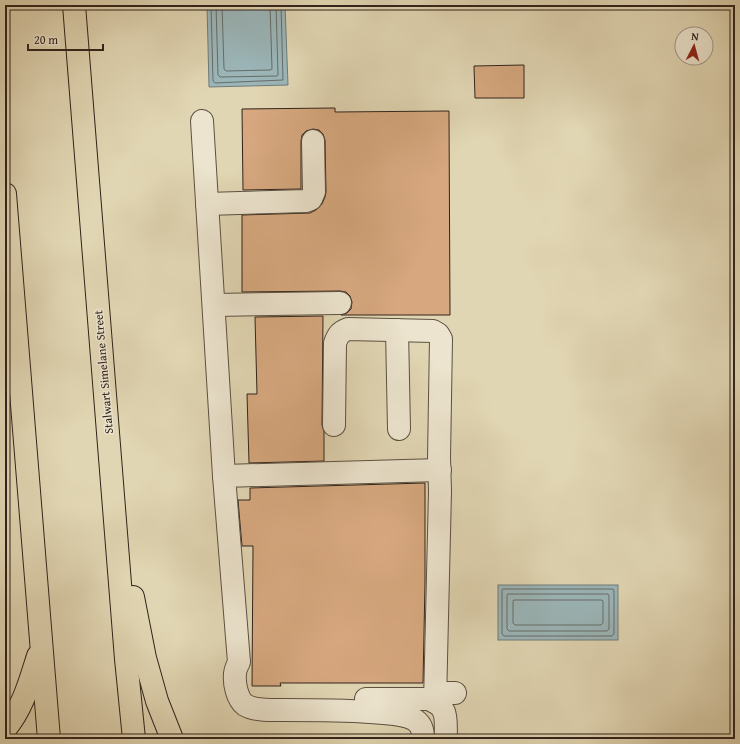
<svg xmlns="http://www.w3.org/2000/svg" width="740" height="744" font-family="'Gentium Book Plus',serif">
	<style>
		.green { fill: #b7bd89; stroke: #747052 }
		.water { fill: #9bb6b9; stroke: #707b7a }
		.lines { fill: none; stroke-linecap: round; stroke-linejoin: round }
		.shore { stroke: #666c6a; stroke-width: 1 }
		.building { fill: #d7a87f; stroke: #30231c }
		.minor-casing { stroke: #5c5042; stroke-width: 24 }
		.highway-casing { stroke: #30231c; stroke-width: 24 }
		.minor { stroke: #ece4ce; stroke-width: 22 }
		.highway { stroke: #e1d6b3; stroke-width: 22 }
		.labels { text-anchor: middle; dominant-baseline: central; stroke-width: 3; stroke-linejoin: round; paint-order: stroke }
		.street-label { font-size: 12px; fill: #30231c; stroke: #ece4ce }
	</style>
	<rect width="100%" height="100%" fill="#e1d6b3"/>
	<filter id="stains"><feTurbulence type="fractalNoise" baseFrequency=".005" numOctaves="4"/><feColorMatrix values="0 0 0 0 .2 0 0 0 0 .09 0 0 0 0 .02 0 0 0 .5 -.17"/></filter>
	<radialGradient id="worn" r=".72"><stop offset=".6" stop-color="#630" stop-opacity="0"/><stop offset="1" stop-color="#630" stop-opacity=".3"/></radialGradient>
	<polygon class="green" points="5,632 9,678 5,683"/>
	<g class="water">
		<polygon points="207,5 285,5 288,85 209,87"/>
		<rect x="498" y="585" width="120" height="55"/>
	</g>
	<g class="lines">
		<g class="shore">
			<polyline points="211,5 213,81 215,83 283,80 281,5"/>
			<polyline points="216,5 218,75 220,77 277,76 278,75 276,5"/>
			<polyline points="222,5 224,69 226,71 270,70 272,69 270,5"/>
			<polygon points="503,589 613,589 614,591 614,634 612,636 504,636 502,634 502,591"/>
			<polygon points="508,594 608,594 609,596 609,629 607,631 509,631 507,629 507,596"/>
			<polygon points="514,600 602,600 603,601 603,623 601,625 515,625 513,623 513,602"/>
		</g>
	</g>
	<g class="building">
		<polygon points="524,65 524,98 475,98 474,66"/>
		<polygon points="335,108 335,112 449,111 450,315 341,315 347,313 351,309 352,302 350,296 346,292 340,291 242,292 242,215 310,213 316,210 322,204 325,197 326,192 325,140 323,134 319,130 313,129 306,131 302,135 301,141 301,189 243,190 242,109"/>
		<polygon points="323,316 322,425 324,432 324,461 249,463 247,394 257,394 255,317"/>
		<polygon points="425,483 425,582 423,683 280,683 281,686 252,686 253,546 242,546 238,500 250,500 250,488"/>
	</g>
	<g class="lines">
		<defs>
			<g id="minor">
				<polyline points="202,121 224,476"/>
				<polyline points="207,204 306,201 311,199 314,192 313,141"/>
				<polyline points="214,305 340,303"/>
				<polyline points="397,330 399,429"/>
				<path d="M334 425 335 343C338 335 340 332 348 329L433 331 438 334 441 339 439 458 440 491 435 702"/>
				<polyline points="435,693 455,693"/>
				<path d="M366 699H428C450 707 445 719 446 739"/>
				<path d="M423 739C423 731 422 725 415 720 404 713 383 713 370 712 341 710 313 710 284 710 273 710 255 711 245 705 237 699 234 683 235 674 235 670 237 666 239 662L224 476 440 470"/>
			</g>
			<g id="highway">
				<polyline points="74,5 126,659 134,739"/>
				<polyline points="5,194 49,739"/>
				<polyline points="133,597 145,658 157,701 172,739"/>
				<path d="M5 729C23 708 30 681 38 656"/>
			</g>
		</defs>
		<use href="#minor" class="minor-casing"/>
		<use href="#highway" class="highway-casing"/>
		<use href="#minor" class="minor"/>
		<use href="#highway" class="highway"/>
	</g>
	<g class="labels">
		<g class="street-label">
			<text transform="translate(103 372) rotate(-95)">Stalwart Simelane Street</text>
		</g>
	</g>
	<rect width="740" height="744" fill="none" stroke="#e1d6b3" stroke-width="20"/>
	<rect x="6" y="6" width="728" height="732" fill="none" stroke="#30231c" stroke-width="2"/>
	<rect x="10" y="10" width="720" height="724" fill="none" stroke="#30231c"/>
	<g transform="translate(694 46) rotate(6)"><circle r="19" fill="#ece4ce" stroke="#a19787"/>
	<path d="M0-3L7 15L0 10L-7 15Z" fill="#8f2418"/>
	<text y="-6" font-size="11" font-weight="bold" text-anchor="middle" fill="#30231c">N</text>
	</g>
	<path d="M28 44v6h75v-6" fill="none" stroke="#30231c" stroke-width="2"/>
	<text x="34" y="44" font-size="12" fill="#30231c" stroke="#ece4ce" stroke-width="3" paint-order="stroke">20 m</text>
	<rect width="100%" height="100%" filter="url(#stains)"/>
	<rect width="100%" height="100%" fill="url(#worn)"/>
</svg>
